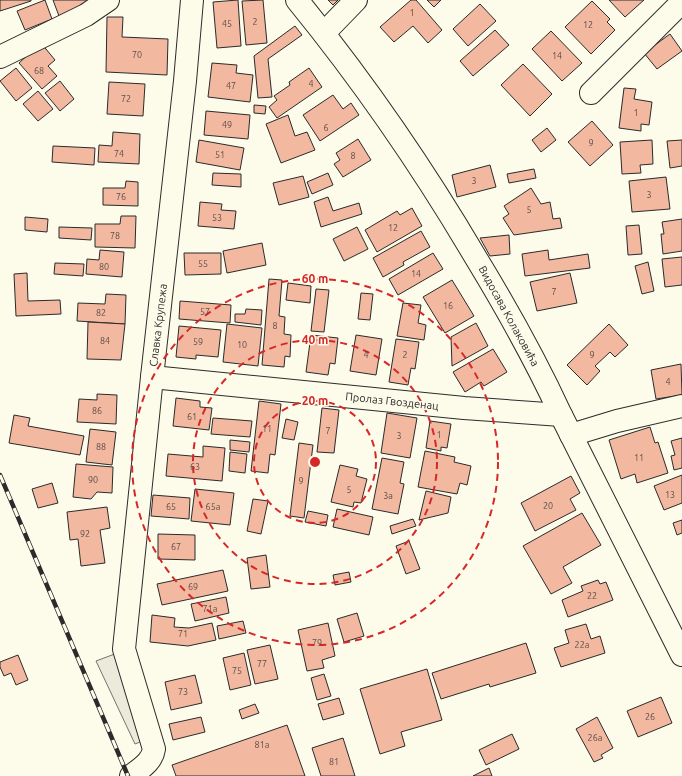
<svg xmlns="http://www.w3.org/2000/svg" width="682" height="776" font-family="Ubuntu,sans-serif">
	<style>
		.parking { fill: #eceadb; stroke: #74746e }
		.building { fill: #f2b8a0; stroke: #2b2b2b }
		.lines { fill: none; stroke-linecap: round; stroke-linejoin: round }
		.minor-casing { stroke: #2b2b2b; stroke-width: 24 }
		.minor { stroke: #fdfbea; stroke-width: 22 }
		.rail-casing { stroke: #2b2b2b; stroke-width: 4.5 }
		.rail { stroke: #fdfbea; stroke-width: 3; stroke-dasharray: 9; stroke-linecap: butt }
		.ring { fill: none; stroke: #d62828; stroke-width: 2; stroke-dasharray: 7 5 }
		.labels { text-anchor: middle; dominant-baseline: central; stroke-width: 3; stroke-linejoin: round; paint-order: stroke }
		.number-label { font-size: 9px; fill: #5d4e48 }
		.street-label { font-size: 11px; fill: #2b2b2b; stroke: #fdfbea }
		.centre { fill: #d62828; stroke: #fdfbea; stroke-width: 2 }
		.ring-label { font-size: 12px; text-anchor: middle; font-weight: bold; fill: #d62828; stroke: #fdfbea; stroke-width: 3; stroke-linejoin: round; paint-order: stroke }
	</style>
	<rect width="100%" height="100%" fill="#fdfbea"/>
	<polygon class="parking" points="120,652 145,740 135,744 96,661"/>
	<g class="building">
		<polygon points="0,0 31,0 31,1 0,11"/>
		<polygon points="45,0 52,19 25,30 17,11"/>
		<polygon points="53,0 92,0 92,2 59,16"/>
		<polygon points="238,0 241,46 217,48 213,2"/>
		<polygon points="263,0 267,43 246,45 242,1"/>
		<polygon points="328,0 338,0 333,5"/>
		<polygon points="411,0 416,0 442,30 428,43 413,26 394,42 380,27"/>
		<polygon points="427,0 441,0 434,7"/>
		<polygon points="609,0 644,0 625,17"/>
		<polygon points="592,1 610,19 607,22 615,30 591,54 565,27"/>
		<polygon points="480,4 496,21 468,46 453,29"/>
		<polygon points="107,17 123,17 122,37 168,39 167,75 106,72"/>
		<polygon points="295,26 302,35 268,59 272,97 258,98 254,56"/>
		<polygon points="495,30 509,45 473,76 460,61"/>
		<polygon points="551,31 582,63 562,81 532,49"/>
		<polygon points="670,34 682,51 657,69 644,53"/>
		<polygon points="41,43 55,60 48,66 57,76 42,89 19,63"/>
		<polygon points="212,63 237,65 236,73 253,75 250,102 208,97"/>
		<polygon points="523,64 552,94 530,116 501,85"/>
		<polygon points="16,68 32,88 16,101 0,81"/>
		<polygon points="309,68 322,87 277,118 269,107 277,100 274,96 290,85 289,82"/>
		<polygon points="60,81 74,99 60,111 45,93"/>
		<polygon points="109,82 145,84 143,116 107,114"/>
		<polygon points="624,88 636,89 634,99 652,102 649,125 641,124 641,131 619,128"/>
		<polygon points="38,91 53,109 38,121 23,104"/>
		<polygon points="333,95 343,109 351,103 359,115 320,141 303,115"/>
		<polygon points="254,105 266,106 265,114 254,113"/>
		<polygon points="206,111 250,115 248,139 204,135"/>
		<polygon points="288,115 295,136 307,132 315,150 281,163 266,124"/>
		<polygon points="592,121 613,145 590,166 568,142"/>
		<polygon points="547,128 556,140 541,152 532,140"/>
		<polygon points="113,132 140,134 139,164 98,162 99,145 112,146"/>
		<polygon points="358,139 371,160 343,177 334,164 340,160 336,153"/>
		<polygon points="199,140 244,148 240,170 196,162"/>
		<polygon points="652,140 653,164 640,165 641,173 622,174 620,142"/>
		<polygon points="682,140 682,166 670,168 667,141"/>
		<polygon points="53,146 95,148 94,165 52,162"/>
		<polygon points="490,165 496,187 457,197 452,175"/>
		<polygon points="534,169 536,178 509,183 507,174"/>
		<polygon points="213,173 241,174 241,187 212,185"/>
		<polygon points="328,173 333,185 312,194 307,182"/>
		<polygon points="303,176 309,197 279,205 273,183"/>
		<polygon points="666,177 670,209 632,212 629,181"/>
		<polygon points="126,181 138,182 138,206 103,205 103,188 125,188"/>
		<polygon points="531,188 541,204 550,202 553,219 560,218 562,228 514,235 503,218 509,214 504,206"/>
		<polygon points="328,197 333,211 359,203 362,214 321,227 314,202"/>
		<polygon points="200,202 222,204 221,210 236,211 234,229 198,226"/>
		<polygon points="412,208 422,226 377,252 365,230 397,211 400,215"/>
		<polygon points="121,216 136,216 135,248 95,247 95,224 120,224"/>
		<polygon points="25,217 48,219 47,232 25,230"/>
		<polygon points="682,219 682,251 663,254 661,234 664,234 662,222"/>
		<polygon points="639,225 642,254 628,255 626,226"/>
		<polygon points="59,227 92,228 91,240 59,238"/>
		<polygon points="357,227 368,249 344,261 333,239"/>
		<polygon points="421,231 430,247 403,262 404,265 383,277 373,258"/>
		<polygon points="509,235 510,254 490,256 480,238"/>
		<polygon points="262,243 266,265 227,273 223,251"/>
		<polygon points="100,250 124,252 122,277 86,274 87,259 99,260"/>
		<polygon points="548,250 549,260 588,254 590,268 525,276 522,254"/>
		<polygon points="184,253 221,253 221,274 185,275"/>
		<polygon points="433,253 443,269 398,295 389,279"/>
		<polygon points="682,257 682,285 665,287 662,259"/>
		<polygon points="648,262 654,291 642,294 635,266"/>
		<polygon points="55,263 84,264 83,276 54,274"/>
		<polygon points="27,273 28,301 60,300 61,314 16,316 14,274"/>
		<polygon points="570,273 577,303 537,311 530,282"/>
		<polygon points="269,279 282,280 279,316 285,317 284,334 291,335 290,357 285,356 284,367 262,365"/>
		<polygon points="452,280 474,316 445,333 423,297"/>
		<polygon points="288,283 311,286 310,303 286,300"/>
		<polygon points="316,289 329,290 324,332 311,331"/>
		<polygon points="361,293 373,294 370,320 358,319"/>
		<polygon points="106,294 126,295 125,324 77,321 78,303 105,304"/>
		<polygon points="180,301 231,305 230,323 179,319"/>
		<polygon points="403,303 421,305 418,323 426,325 424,340 397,336"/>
		<polygon points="246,309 262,310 261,325 235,322 235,314 245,314"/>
		<polygon points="88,322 125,324 121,360 87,359"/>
		<polygon points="476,323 488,346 452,366 451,337"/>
		<polygon points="227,324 262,328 258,366 223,362"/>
		<polygon points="609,324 628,345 615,357 610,352 595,366 600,371 587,385 567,365"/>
		<polygon points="179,326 221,330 218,357 196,355 196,359 176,357"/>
		<polygon points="311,335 338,338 335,364 330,363 328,375 306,372"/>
		<polygon points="356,335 382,339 376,375 350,371"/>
		<polygon points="396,339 419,342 415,369 411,368 408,385 389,382"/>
		<polygon points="493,349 507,372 484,386 481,382 465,392 453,372"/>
		<polygon points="681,364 682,395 656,399 651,370"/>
		<polygon points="97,394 117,395 116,424 77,422 79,399 97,400"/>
		<polygon points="176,398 200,401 200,407 212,408 209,430 173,426"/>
		<polygon points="259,401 281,404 275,455 270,454 268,473 251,471"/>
		<polygon points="322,408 339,410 334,453 317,452"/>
		<polygon points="387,413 417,418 410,458 381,453"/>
		<polygon points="14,415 30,418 28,426 84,436 80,455 9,443"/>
		<polygon points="213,418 252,421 250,437 211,434"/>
		<polygon points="286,419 298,422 294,440 282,438"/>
		<polygon points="430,421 451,424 447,448 441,447 441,451 426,448"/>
		<polygon points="650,427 655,443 658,442 668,473 637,483 635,474 621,479 609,440"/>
		<polygon points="90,429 116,432 112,465 86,462"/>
		<polygon points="682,438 682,468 674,470 671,456 675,455 671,441"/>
		<polygon points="230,440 250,442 249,452 230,450"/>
		<polygon points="299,443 313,445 304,518 290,516"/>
		<polygon points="203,446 225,448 222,481 166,476 168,454 203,457"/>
		<polygon points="425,451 455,457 454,462 471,466 467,485 460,483 457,494 418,487"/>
		<polygon points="230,452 247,454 245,473 229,471"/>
		<polygon points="382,458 404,462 400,483 404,484 398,514 372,509"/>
		<polygon points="76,464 113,467 112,493 97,492 91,499 73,497"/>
		<polygon points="340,465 358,469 356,476 367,479 361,503 354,502 353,507 331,502"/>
		<polygon points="682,475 682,503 664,510 654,486"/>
		<polygon points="571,476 580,493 570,499 576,510 535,531 521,503"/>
		<polygon points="52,483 58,503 38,508 32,489"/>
		<polygon points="195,489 234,493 230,525 191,521"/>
		<polygon points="426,491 451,497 448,513 419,520"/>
		<polygon points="153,495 190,498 189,519 151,516"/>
		<polygon points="253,499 268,501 261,534 247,531"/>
		<polygon points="107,507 110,528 100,530 105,563 81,566 78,539 70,540 67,512"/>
		<polygon points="337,509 373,517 369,535 333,527"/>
		<polygon points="308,511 328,515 326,526 305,522"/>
		<polygon points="582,513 601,545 563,567 572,583 551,594 523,546"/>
		<polygon points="413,519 416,526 392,534 390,526"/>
		<polygon points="682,520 682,533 677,535 673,523"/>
		<polygon points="158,534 195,535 195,560 158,559"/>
		<polygon points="409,541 420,569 406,574 396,546"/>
		<polygon points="266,555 270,587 251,589 247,558"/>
		<polygon points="223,570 228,591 162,605 157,584"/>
		<polygon points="349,572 351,582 335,585 333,575"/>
		<polygon points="598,580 600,584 606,582 613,600 568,617 562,600 583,591 581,586"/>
		<polygon points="226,597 229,613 195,621 191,604"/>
		<polygon points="357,613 364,636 344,642 337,619"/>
		<polygon points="152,615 175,618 174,627 189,628 212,623 216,640 188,646 150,642"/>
		<polygon points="243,621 246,633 219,639 217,626"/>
		<polygon points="328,623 335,656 322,660 324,668 307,671 298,630"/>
		<polygon points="586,624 591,639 600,636 605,653 561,667 554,648 569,643 565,630"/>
		<polygon points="526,643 536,673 490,687 489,684 441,699 432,673"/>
		<polygon points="270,645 278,679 255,684 247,650"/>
		<polygon points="244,653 251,685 230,690 223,658"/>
		<polygon points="18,655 28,680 16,685 11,673 4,676 0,667 0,662"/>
		<polygon points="427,669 442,720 401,732 405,746 380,754 360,689"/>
		<polygon points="324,674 331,696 317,700 311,678"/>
		<polygon points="195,675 202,703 171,710 165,682"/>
		<polygon points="661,697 672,723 638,737 627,711"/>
		<polygon points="339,698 344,714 323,720 318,704"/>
		<polygon points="255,704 259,713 242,719 239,710"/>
		<polygon points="201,717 205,732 173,740 169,724"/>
		<polygon points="597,717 613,748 601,755 603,758 594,762 576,729"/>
		<polygon points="287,725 305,776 176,776 172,765"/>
		<polygon points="512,734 519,749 486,765 479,750"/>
		<polygon points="343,738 355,776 321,776 312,748"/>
		<polygon points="489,768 492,776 473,776"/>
	</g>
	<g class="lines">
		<defs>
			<g id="minor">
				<path d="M297 0C363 81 423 168 476 258 507 309 536 361 561 415L682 655"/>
				<polyline points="324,33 356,0"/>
				<polyline points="0,57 86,15 108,0"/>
				<polyline points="591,93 682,2"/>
				<polyline points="152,377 464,408 561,415"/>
				<polyline points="571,435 617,421 682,406"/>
				<path d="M131 776C141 768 152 762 154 749L124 649 152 377 185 81 192 0"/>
			</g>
		</defs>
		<use href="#minor" class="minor-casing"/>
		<use href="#minor" class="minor"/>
		<defs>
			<polyline id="rail" points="0,475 128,776"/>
		</defs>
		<use href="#rail" class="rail-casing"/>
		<use href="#rail" class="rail"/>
	</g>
	<g class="ring">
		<circle cx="315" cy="462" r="61"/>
		<circle cx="315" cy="462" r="122"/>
		<circle cx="315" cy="462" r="183"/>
	</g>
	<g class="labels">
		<g class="number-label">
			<text x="412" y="13">1</text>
			<text x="255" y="22">2</text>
			<text x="227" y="24">45</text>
			<text x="588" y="25">12</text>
			<text x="137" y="55">70</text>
			<text x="557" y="56">14</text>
			<text x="39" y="71">68</text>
			<text x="311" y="84">4</text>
			<text x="231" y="86">47</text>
			<text x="126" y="99">72</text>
			<text x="636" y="113">1</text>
			<text x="227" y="125">49</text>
			<text x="326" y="128">6</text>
			<text x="591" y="143">9</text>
			<text x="119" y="154">74</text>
			<text x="220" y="155">51</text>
			<text x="353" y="156">8</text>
			<text x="474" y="181">3</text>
			<text x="649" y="195">3</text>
			<text x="121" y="197">76</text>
			<text x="529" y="210">5</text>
			<text x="217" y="218">53</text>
			<text x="393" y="228">12</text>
			<text x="115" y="236">78</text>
			<text x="203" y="264">55</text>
			<text x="104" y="267">80</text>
			<text x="416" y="274">14</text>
			<text x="554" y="292">7</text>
			<text x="448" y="306">16</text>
			<text x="205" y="312">57</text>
			<text x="101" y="313">82</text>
			<text x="275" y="326">8</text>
			<text x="105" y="341">84</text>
			<text x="198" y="342">59</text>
			<text x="242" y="345">10</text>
			<text x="366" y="355">4</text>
			<text x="405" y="355">2</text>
			<text x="592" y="355">9</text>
			<text x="668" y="382">4</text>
			<text x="97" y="411">86</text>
			<text x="192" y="417">61</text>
			<text x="267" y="429">11</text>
			<text x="328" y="431">7</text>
			<text x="439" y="435">1</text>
			<text x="399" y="436">3</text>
			<text x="101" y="447">88</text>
			<text x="639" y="458">11</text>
			<text x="195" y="467">63</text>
			<text x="93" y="480">90</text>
			<text x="301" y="481">9</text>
			<text x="349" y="490">5</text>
			<text x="670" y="495">13</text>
			<text x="388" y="496">3a</text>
			<text x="548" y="506">20</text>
			<text x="171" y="507">65</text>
			<text x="213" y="507">65a</text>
			<text x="85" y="534">92</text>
			<text x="176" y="547">67</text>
			<text x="193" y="587">69</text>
			<text x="592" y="596">22</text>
			<text x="210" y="609">71a</text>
			<text x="183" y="634">71</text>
			<text x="317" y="643">79</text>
			<text x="582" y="645">22a</text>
			<text x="262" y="664">77</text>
			<text x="237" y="671">75</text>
			<text x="183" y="692">73</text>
			<text x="650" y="717">26</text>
			<text x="595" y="738">26a</text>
			<text x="262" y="745">81a</text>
			<text x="334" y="762">81</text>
		</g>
		<g class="street-label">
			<text transform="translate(509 316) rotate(61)">Видосава Колаковића</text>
			<text transform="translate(158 325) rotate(-83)">Славка Крупежа</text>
			<text transform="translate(392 401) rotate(6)">Пролаз Гвозденац</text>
		</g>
	</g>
	<circle cx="315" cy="462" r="6" class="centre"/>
	<g class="ring-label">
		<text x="315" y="283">60 m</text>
		<text x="315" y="344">40 m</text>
		<text x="315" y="405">20 m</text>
	</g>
</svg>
